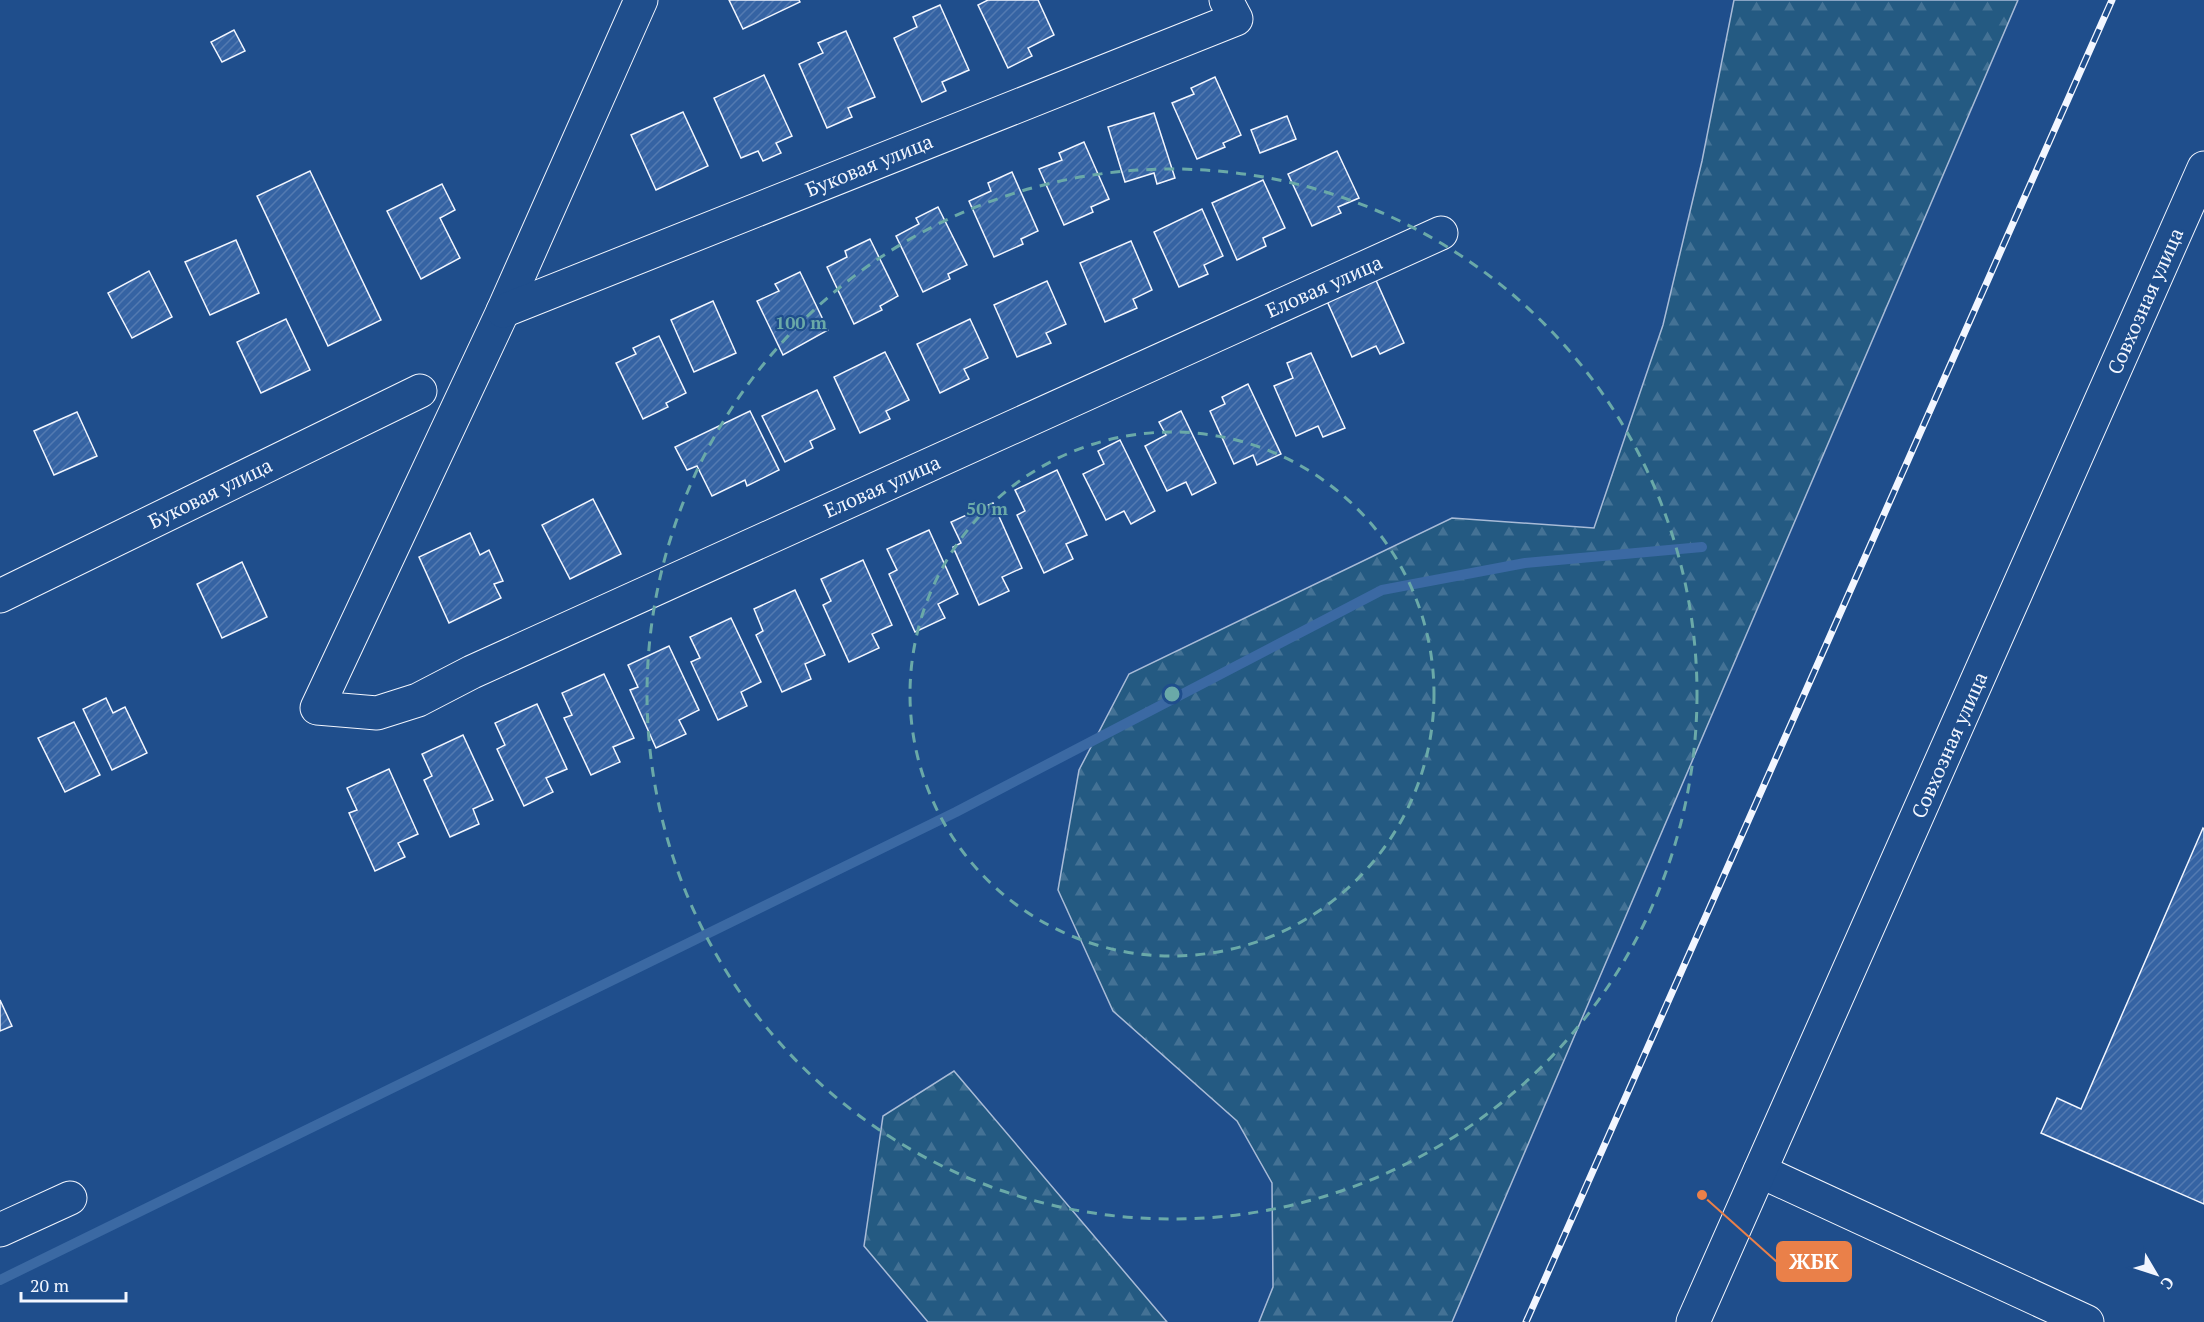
<svg xmlns="http://www.w3.org/2000/svg" width="2204" height="1322" font-family="'PT Serif',serif">
	<style>
		.forest { fill: url(#forest-firs); stroke: #a8bbd7; stroke-width: 1.5 }
		.lines { fill: none; stroke-linecap: round; stroke-linejoin: round }
		.stream { stroke: #3b69a3; stroke-width: 10 }
		.building { fill: url(#building-hatch); stroke: #f2f6ff; stroke-width: 1.5 }
		.minor-casing { stroke: #f2f6ff; stroke-width: 35 }
		.minor { stroke: #1f4e8c; stroke-width: 33 }
		.rail-casing { stroke: #f2f6ff; stroke-width: 7 }
		.rail { stroke: #1f4e8c; stroke-width: 4.5; stroke-dasharray: 14; stroke-linecap: butt }
		.ring { fill: none; stroke: #6aa9a8; stroke-width: 3; stroke-dasharray: 10 8 }
		.labels { text-anchor: middle; dominant-baseline: central; stroke-width: 4.5; stroke-linejoin: round; paint-order: stroke }
		.street-label { font-size: 20px; fill: #f2f6ff; stroke: #1f4e8c }
		.centre { fill: #6aa9a8; stroke: #1f4e8c; stroke-width: 3 }
		.ring-label { font-size: 18px; text-anchor: middle; font-weight: bold; fill: #6aa9a8; stroke: #1f4e8c; stroke-width: 4.5; stroke-linejoin: round; paint-order: stroke }
		.leader { fill: none; stroke: #ea8049; stroke-width: 2 }
		.callout-dot { fill: #ea8049; stroke: #1f4e8c; stroke-width: 2 }
		.callout { fill: #ea8049; stroke: #ea8049; stroke-width: 2 }
		.callout-label { font-size: 21px; text-anchor: middle; font-weight: bold; fill: #fff }
	</style>
	<defs>
		<pattern id="forest-firs" width="22" height="20" patternUnits="userSpaceOnUse" patternTransform="scale(1.5)"><rect width="22" height="20" fill="#245a82"/><path d="M5 1l3.5 6h-7zM16 11l3.5 6h-7z" fill="#447295"/></pattern>
		<pattern id="building-hatch" width="6" height="6" patternUnits="userSpaceOnUse" patternTransform="scale(1.5)"><rect width="6" height="6" fill="#3563a3"/><path d="M-1 1l2-2M0 6l6-6M5 7l2-2" fill="none" stroke="#537ab1"/></pattern>
	</defs>
	<rect width="100%" height="100%" fill="#1f4e8c"/>
	<g class="forest">
		<polygon points="1734,0 2018,0 1452,1322 1259,1322 1273,1287 1272,1183 1237,1121 1113,1011 1058,890 1079,770 1129,674 1452,518 1594,528 1663,325 1702,161"/>
		<polygon points="954,1071 1167,1322 928,1322 864,1246 883,1116"/>
	</g>
	<g class="lines">
		<polyline class="stream" points="0,1280 956,812 1382,590 1525,563 1702,547"/>
	</g>
	<g class="building">
		<polygon points="729,0 799,0 800,2 743,29"/>
		<polygon points="988,0 1038,0 1054,35 1028,48 1032,56 1008,68 978,5"/>
		<polygon points="940,5 969,70 942,82 946,91 922,102 894,38 917,27 913,17"/>
		<polygon points="234,30 245,51 222,62 211,42"/>
		<polygon points="846,31 875,97 848,108 852,117 827,128 799,64 823,53 818,43"/>
		<polygon points="764,75 792,136 776,143 781,153 763,161 758,151 741,158 714,98"/>
		<polygon points="1215,77 1241,135 1223,143 1225,147 1197,159 1172,103 1194,94 1191,88"/>
		<polygon points="683,112 708,166 656,190 631,135"/>
		<polygon points="1154,113 1175,178 1157,184 1154,173 1125,182 1108,127"/>
		<polygon points="1287,116 1296,139 1260,153 1251,130"/>
		<polygon points="1084,142 1109,199 1091,207 1093,212 1064,225 1039,169 1062,160 1059,153"/>
		<polygon points="1337,151 1359,198 1338,207 1341,213 1312,226 1288,174"/>
		<polygon points="310,171 381,320 328,346 257,196"/>
		<polygon points="1012,172 1038,231 1021,239 1023,244 994,257 969,201 991,191 988,183"/>
		<polygon points="1263,180 1285,228 1263,238 1266,246 1237,260 1212,203"/>
		<polygon points="442,184 455,210 440,218 460,258 421,279 387,211"/>
		<polygon points="938,207 967,265 948,274 950,279 923,292 896,236 919,224 916,218"/>
		<polygon points="1202,209 1223,256 1204,265 1208,274 1179,287 1154,232"/>
		<polygon points="870,239 898,296 880,306 882,310 854,324 827,267 847,257 845,251"/>
		<polygon points="236,240 259,293 210,315 185,262"/>
		<polygon points="1131,241 1152,290 1133,299 1137,308 1105,322 1080,263"/>
		<polygon points="149,271 172,317 132,338 108,293"/>
		<polygon points="800,272 828,330 783,355 757,301 779,291 775,284"/>
		<polygon points="1375,278 1404,343 1380,354 1376,346 1352,357 1322,290"/>
		<polygon points="1047,281 1066,324 1046,333 1051,343 1017,357 994,305"/>
		<polygon points="713,301 736,353 694,372 671,320"/>
		<polygon points="286,319 310,370 261,393 237,342"/>
		<polygon points="970,319 988,358 964,369 969,379 940,393 917,344"/>
		<polygon points="659,336 686,393 666,403 668,407 643,419 616,363 636,354 633,348"/>
		<polygon points="885,352 909,400 886,411 890,419 860,433 834,377"/>
		<polygon points="1311,353 1345,428 1323,437 1318,426 1296,436 1274,386 1293,378 1287,363"/>
		<polygon points="1248,384 1281,454 1257,465 1253,455 1234,464 1210,411 1225,404 1222,397"/>
		<polygon points="817,390 835,429 810,441 813,448 785,462 762,416"/>
		<polygon points="750,411 779,470 747,486 745,480 712,496 697,466 687,470 675,447"/>
		<polygon points="1181,411 1216,483 1192,495 1186,482 1167,491 1145,446 1166,435 1159,422"/>
		<polygon points="77,412 97,456 54,475 34,431"/>
		<polygon points="1120,440 1155,511 1131,524 1124,511 1106,520 1083,474 1104,464 1098,451"/>
		<polygon points="1057,470 1087,535 1066,544 1073,559 1044,573 1017,515 1025,511 1015,490"/>
		<polygon points="593,499 621,554 570,579 542,525"/>
		<polygon points="993,503 1022,568 1002,577 1009,591 979,605 953,547 961,543 951,522"/>
		<polygon points="929,530 958,594 938,604 945,618 915,632 889,574 897,570 887,549"/>
		<polygon points="470,533 480,555 489,550 503,581 494,584 501,598 449,623 419,557"/>
		<polygon points="863,560 892,625 872,634 879,648 849,662 823,605 831,601 821,579"/>
		<polygon points="242,562 267,617 222,638 197,584"/>
		<polygon points="795,590 825,655 805,664 811,679 782,692 756,635 763,631 754,609"/>
		<polygon points="731,618 761,682 741,692 747,706 718,720 691,662 700,658 690,637"/>
		<polygon points="669,646 699,710 679,720 686,734 656,748 630,690 638,687 628,665"/>
		<polygon points="604,674 634,738 613,747 620,762 591,775 564,718 572,715 562,693"/>
		<polygon points="106,698 113,713 125,707 147,753 112,770 83,709"/>
		<polygon points="537,704 567,769 546,778 553,792 524,806 497,749 505,745 495,723"/>
		<polygon points="74,722 100,775 65,792 38,738"/>
		<polygon points="463,735 493,800 473,809 479,824 450,837 424,780 432,776 422,754"/>
		<polygon points="389,769 418,834 398,843 405,857 375,871 349,813 357,810 347,788"/>
		<polygon points="2203,828 2204,829 2204,1204 2041,1133 2057,1098 2081,1109"/>
		<polygon points="0,1000 12,1026 0,1031"/>
	</g>
	<g class="lines">
		<defs>
			<g id="minor">
				<polyline points="641,0 503,311 317,708 377,713 418,700 472,672 1441,233"/>
				<polyline points="503,311 1236,19 1226,0"/>
				<polyline points="0,596 420,391"/>
				<polyline points="1760,1171 2087,1322"/>
				<polyline points="0,1230 70,1198"/>
				<polyline points="1693,1322 2204,168"/>
			</g>
		</defs>
		<use href="#minor" class="minor-casing"/>
		<use href="#minor" class="minor"/>
		<defs>
			<polyline id="rail" points="1526,1322 2112,0"/>
		</defs>
		<use href="#rail" class="rail-casing"/>
		<use href="#rail" class="rail"/>
	</g>
	<g class="ring">
		<circle cx="1172" cy="694" r="262"/>
		<circle cx="1172" cy="694" r="525"/>
	</g>
	<g class="labels">
		<g class="street-label">
			<text transform="translate(869 165) rotate(-22)">Буковая улица</text>
			<text transform="translate(1324 286) rotate(-24)">Еловая улица</text>
			<text transform="translate(2145 301) rotate(-66)">Совхозная улица</text>
			<text transform="translate(882 486) rotate(-24)">Еловая улица</text>
			<text transform="translate(210 493) rotate(-26)">Буковая улица</text>
			<text transform="translate(1949 745) rotate(-66)">Совхозная улица</text>
		</g>
	</g>
	<circle cx="1172" cy="694" r="9" class="centre"/>
	<g class="ring-label">
		<text x="801" y="329">100 m</text>
		<text x="987" y="515">50 m</text>
	</g>
	<path class="leader" d="M1702 1195L1777 1262"/>
	<circle class="callout-dot" cx="1702" cy="1195" r="6"/>
	<rect class="callout" x="1777" y="1242" width="74" height="39" rx="6"/>
	<g class="callout-label">
		<text x="1814" y="1269">ЖБК</text>
	</g>
	<g transform="translate(2156 1274) rotate(129)" stroke="#1f4e8c" stroke-width="4.5" paint-order="stroke">
	<path d="M0-4.5L10 22L0 15L-10 22Z" fill="#f2f6ff"/>
	<text y="-9" font-size="16" font-weight="bold" text-anchor="middle" fill="#f2f6ff">С</text>
	</g>
	<path d="M21 1292v9h105v-9" fill="none" stroke="#f2f6ff" stroke-width="3"/>
	<text x="30" y="1292" font-size="18" fill="#f2f6ff" stroke="#1f4e8c" stroke-width="4.5" paint-order="stroke">20 m</text>
</svg>
